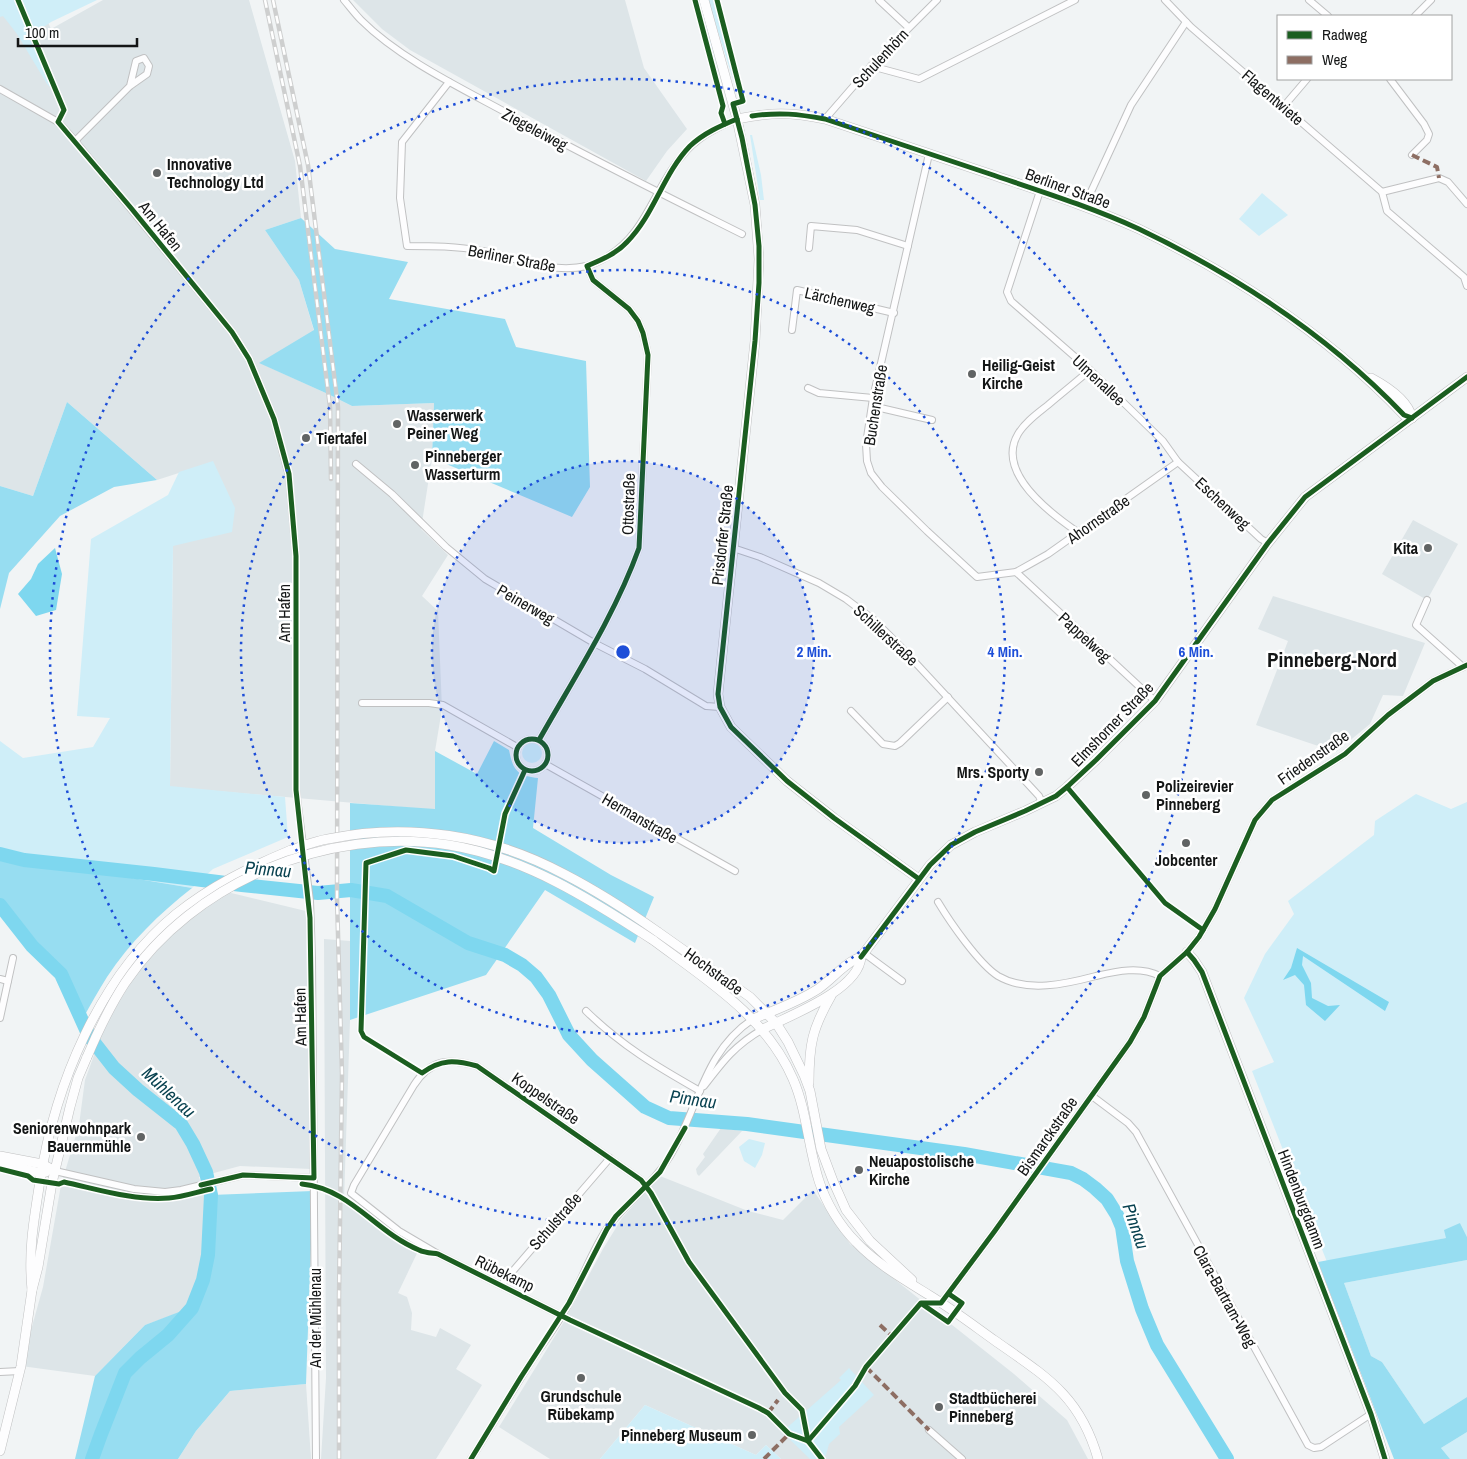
<svg xmlns="http://www.w3.org/2000/svg" width="1467" height="1459" font-family="'Archivo Narrow',sans-serif">
	<style>
		.built { fill: #dde5e8 }
		.green { fill: #cfeef8 }
		.forest { fill: #97ddf1 }
		.water { fill: #7ed7ef }
		.lines { fill: none; stroke-linecap: round; stroke-linejoin: round }
		.river { stroke: #7ed7ef; stroke-width: 14 }
		.street-casing { stroke: #c0c1c2; stroke-width: 8 }
		.secondary-casing { stroke: #c0c1c2; stroke-width: 10 }
		.street { stroke: #fdfdfe; stroke-width: 6 }
		.secondary { stroke: #fdfdfe; stroke-width: 9 }
		.rail-casing { stroke: #cecfcf; stroke-width: 4.5 }
		.rail { stroke: #fff; stroke-width: 2.5; stroke-dasharray: 8; stroke-linecap: butt }
		.secondary-bridge-casing { stroke: #c0c1c2; stroke-width: 10; stroke-linecap: butt }
		.secondary-bridge { stroke: #fdfdfe; stroke-width: 9 }
		.quiet { stroke: #8d6e63; stroke-width: 4; stroke-dasharray: 8 4; stroke-linecap: butt }
		.cycleway-casing { stroke: #fff; stroke-width: 8 }
		.cycleway { stroke: #1b5e20; stroke-width: 5 }
		.ring { fill: none; stroke: #1d4ed8; stroke-width: 2.5; stroke-dasharray: 2.5 5 }
		.poi-dot { fill: #616464; stroke: #fff; stroke-width: 2 }
		.labels { text-anchor: middle; dominant-baseline: central; stroke-width: 5; stroke-linejoin: round; paint-order: stroke }
		.street-label { font-size: 16px; fill: #141616; stroke: #fff }
		.poi-label { font-size: 16px; font-weight: bold; fill: #141616; stroke: #fff; text-anchor: start }
		.water-label { font-size: 18px; font-style: italic; fill: #094250; stroke: #fff }
		.district-label { font-size: 21px; font-weight: bold; fill: #141616; stroke: #fff }
		.centre { fill: #1d4ed8; stroke: #fff; stroke-width: 2.5 }
		.ring-label { font-size: 15px; text-anchor: middle; font-weight: bold; fill: #1d4ed8; stroke: #fff; stroke-width: 5; stroke-linejoin: round; paint-order: stroke }
	</style>
	<rect width="100%" height="100%" fill="#f1f4f5"/>
	<g class="built">
		<polygon points="4,0 38,0 51,29 103,0 249,0 295,161 301,218 265,230 299,280 314,331 260,363 328,394 352,406 434,403 432,458 421,529 448,555 422,596 438,611 442,709 435,751 435,810 170,787 173,546 213,462 157,480 67,402 33,496 0,486 0,3"/>
		<polygon points="353,0 625,0 644,68 687,129 667,151 646,181 410,50 382,29"/>
		<polygon points="1413,520 1458,544 1427,600 1382,574"/>
		<polygon points="1273,596 1425,643 1403,696 1383,695 1370,724 1336,752 1256,725 1288,641 1258,629"/>
		<polygon points="227,892 310,912 311,1169 240,1166 199,1177 205,1196 204,1259 192,1308 145,1325 95,1376 21,1366 43,1287 61,1185 79,1125 85,1080 101,1036 116,1007 133,979 150,958 167,939 197,912"/>
		<polygon points="324,939 350,941 350,1020 344,1200 355,1202 400,1236 420,1247 398,1293 407,1297 412,1313 411,1330 436,1337 440,1328 471,1345 456,1369 482,1385 436,1459 321,1459 326,1378"/>
		<polygon points="721,1128 742,1131 699,1176 697,1174 696,1169 705,1157 703,1154"/>
		<polygon points="660,1176 748,1211 783,1220 813,1190 850,1244 1014,1374 1067,1420 1088,1459 781,1459 766,1445 756,1455 645,1405 600,1459 550,1459 499,1427 563,1323 603,1249 622,1218"/>
		<polygon points="306,1384 311,1459 178,1459 196,1431 230,1391"/>
	</g>
	<g class="green">
		<polygon points="0,0 14,0 53,90 47,84 17,34 3,16 0,17"/>
		<polygon points="21,0 97,0 51,22 34,33"/>
		<polygon points="696,0 701,0 725,102 723,102"/>
		<polygon points="708,0 714,0 739,91 737,92"/>
		<polygon points="750,135 752,135 761,175 764,200 760,200"/>
		<polygon points="1262,193 1288,215 1259,236 1239,219"/>
		<polygon points="213,461 235,508 232,532 173,546 170,786 285,797 288,837 213,869 192,888 24,860 0,849 0,741 23,758 93,747 110,718 77,716 91,539 168,495 179,472"/>
		<circle cx="532" cy="753" r="10"/>
		<polygon points="1416,794 1451,809 1467,802 1467,1237 1460,1223 1446,1238 1327,1262 1252,1071 1274,1062 1244,998 1265,954 1294,914 1288,901 1374,835 1375,821"/>
		<polygon points="749,1139 765,1143 762,1155 755,1168 744,1161 739,1147"/>
		<polygon points="1467,1260 1467,1397 1424,1424 1382,1362 1371,1356 1344,1283"/>
		<polygon points="849,1368 874,1395 839,1427 840,1434 829,1444 826,1455 822,1459 810,1459 782,1432 841,1380 839,1378"/>
		<polygon points="645,1405 756,1455 766,1445 781,1459 600,1459"/>
		<polygon points="1467,1432 1467,1459 1450,1459 1441,1448"/>
	</g>
	<g class="forest">
		<polygon points="301,218 335,249 408,262 389,299 505,319 516,347 586,361 590,487 572,517 432,458 434,403 352,406 328,394 259,363 314,330 299,280 265,230"/>
		<polygon points="67,402 157,480 114,487 60,516 9,573 0,609 0,486 33,496"/>
		<path d="M494 741 509 750C513 770 517 776 538 778L533 828 611 875 654 897 635 943 545 890 486 975 350 1020V803L435 809V751L477 774Z"/>
		<path d="M0 854 24 860 192 888C159 914 130 942 107 977 98 991 90 1006 82 1020L61 974 32 946 0 905Z"/>
		<polygon points="313,1191 306,1384 230,1391 196,1431 178,1459 75,1459 95,1376 145,1325 192,1307 204,1259 211,1195"/>
		<polygon points="1460,1223 1467,1237 1467,1260 1344,1283 1371,1356 1382,1362 1424,1424 1467,1397 1467,1432 1441,1448 1450,1459 1394,1459 1318,1262 1446,1238 1444,1230"/>
	</g>
	<g class="water">
		<polygon points="55,548 62,574 56,610 36,616 18,594 31,579 38,564"/>
		<polygon points="1297,948 1389,1002 1385,1011 1303,956 1302,965 1311,983 1312,998 1328,1006 1340,1005 1325,1021 1306,1005 1304,985 1295,975 1283,980 1291,968"/>
	</g>
	<g class="lines">
		<g class="river">
			<polyline points="0,854 24,860 154,874 242,885 318,893 351,890 387,896 468,943 505,955 522,965 536,977 549,995 569,1035 592,1060 645,1107 669,1118 747,1124 964,1154 1071,1173 1083,1179 1095,1188 1107,1199 1117,1215 1122,1227 1127,1261 1142,1309 1157,1345 1227,1459"/>
			<polyline points="0,905 32,946 61,974 89,1036 114,1068 138,1090 181,1124 193,1144 206,1172 211,1195 208,1255 203,1280 192,1308 168,1335 140,1358 125,1373 101,1434 92,1459"/>
		</g>
		<defs>
			<g id="street">
				<path d="M344 0C350 7 355 14 361 20 399 58 459 87 505 112 583 155 662 194 742 234"/>
				<polyline points="879,0 908,27"/>
				<polyline points="1165,0 1191,27 1382,192 1387,211 1464,277 1467,286"/>
				<polyline points="1309,0 1328,16"/>
				<polyline points="1415,16 1431,0"/>
				<polyline points="871,66 919,79 1075,0"/>
				<polyline points="1390,79 1424,124 1429,134 1427,140 1412,155"/>
				<path d="M449 82 402 142 400 198 407 246C432 246 457 246 482 251 517 258 550 274 587 266 594 264 601 260 607 257 646 234 654 189 681 157 696 138 715 128 737 119"/>
				<polyline points="0,89 58,122 75,141 232,332 249,359 274,419 289,476 296,556 296,790 310,901 312,958 316,1459"/>
				<polyline points="1284,106 1307,79"/>
				<polyline points="825,119 871,66 937,0"/>
				<polyline points="75,141 130,86 147,74 149,66 144,58 136,61 130,86"/>
				<polyline points="929,154 873,398 866,444 867,461 871,473 882,487 927,531 977,577 1016,572 1048,554 1178,462"/>
				<polyline points="1040,191 1007,292 1011,301 1090,370 1163,441 1178,462 1261,539 1268,543"/>
				<polyline points="1382,192 1439,178 1448,182 1467,204"/>
				<polyline points="1084,207 1131,105 1186,22"/>
				<polyline points="809,248 811,226 857,230 908,246"/>
				<polyline points="792,330 797,290 894,313"/>
				<polyline points="808,388 819,393 873,398"/>
				<polyline points="872,406 932,420"/>
				<polyline points="356,464 392,494 446,547 485,579 594,643 645,669 706,706 720,707"/>
				<path d="M1079 533C1051 514 995 473 1018 434 1025 422 1038 413 1048 405 1062 393 1076 382 1090 370"/>
				<polyline points="733,548 760,557 819,583 846,599 874,620 900,646 1039,796 1042,803"/>
				<polyline points="1016,572 1155,701"/>
				<polyline points="1427,600 1416,625 1463,667"/>
				<polyline points="362,703 429,703 443,705 517,747"/>
				<polyline points="851,711 883,744 895,746 900,743 948,697"/>
				<circle cx="532" cy="755" r="16"/>
				<path d="M539 740C574 678 615 615 639 548L648 355 643 333 638 321 629 309 593 280 587 266"/>
				<polyline points="545,764 735,871"/>
				<path d="M938 902C950 922 979 964 998 976 1027 993 1066 984 1096 976 1117 971 1140 966 1160 976"/>
				<polyline points="864,953 902,981"/>
				<polyline points="0,979 8,981"/>
				<path d="M586 1011C622 1046 656 1066 700 1091"/>
				<polyline points="0,1018 13,958"/>
				<path d="M704 1086C723 1061 735 1045 763 1029"/>
				<polyline points="1092,1096 1128,1123 1136,1132 1308,1445 1314,1448 1321,1447 1371,1414"/>
				<polyline points="55,1171 134,1189 165,1192 181,1190 243,1175 314,1178"/>
				<polyline points="502,1285 506,1279 610,1158"/>
				<polyline points="941,1303 994,1232 1130,1042 1144,1017 1160,976 1187,952 1199,937 1215,909 1255,820 1272,800 1345,754 1388,715 1433,681 1467,665"/>
				<path d="M562 1316 438 1254 399 1231 351 1193 354 1185 414 1085C431 1059 449 1058 477 1066L641 1180 647 1187"/>
				<polyline points="0,1372 20,1371"/>
				<polyline points="929,1430 962,1459"/>
				<path d="M471 1459C490 1429 508 1398 527 1368 540 1347 556 1327 568 1305 582 1280 592 1250 608 1227 627 1201 653 1185 670 1156 699 1108 703 1052 753 1019"/>
			</g>
			<g id="secondary">
				<polyline points="704,0 737,119 755,205 759,259 755,341 718,694 720,707 731,727 787,781 834,818 919,879"/>
				<path d="M737 119C771 112 791 112 825 119 880 137 935 156 990 174 1040 191 1091 207 1139 229 1237 276 1329 336 1404 415L1412 418"/>
				<path d="M1371 378C1386 386 1408 400 1412 418"/>
				<polyline points="658,932 750,997 776,1023 788,1042 804,1075 810,1091 821,1149 833,1181 846,1210 870,1241 912,1280"/>
				<path d="M653 940C705 979 766 1016 793 1079 807 1111 808 1147 819 1181 826 1203 840 1226 856 1242 877 1264 903 1279 929 1295 952 1309 973 1325 994 1340 1045 1376 1080 1395 1098 1459"/>
				<polyline points="1187,952 1194,960 1202,972 1371,1414 1385,1459"/>
				<path d="M753 1019C775 1010 798 1002 818 989 832 980 846 961 861 957"/>
				<path d="M763 1029C789 1016 859 990 861 957L930 865 951 845 975 832 1025 811 1056 796 1067 787 1096 760 1155 701 1268 543 1305 497 1467 377"/>
				<path d="M809 1083C809 1045 812 1029 831 996"/>
				<polyline points="0,1156 42,1164 55,1171"/>
				<polyline points="0,1163 41,1173 46,1172"/>
				<path d="M32 1290C28 1251 34 1219 40 1181 55 1085 99 977 176 914 211 886 250 867 291 850"/>
				<polyline points="0,1451 21,1366 32,1290 38,1267 52,1183 70,1107 78,1078 87,1057"/>
			</g>
		</defs>
		<use href="#street" class="street-casing"/>
		<use href="#secondary" class="secondary-casing"/>
		<use href="#street" class="street"/>
		<use href="#secondary" class="secondary"/>
		<defs>
			<g id="rail">
				<polyline points="265,0 300,166 330,407 331,479"/>
				<polyline points="273,0 308,165 338,407 337,899 342,1074 339,1297 339,1459"/>
			</g>
		</defs>
		<use href="#rail" class="rail-casing"/>
		<use href="#rail" class="rail"/>
		<defs>
			<g id="secondary-bridge">
				<path d="M291 850C303 846 315 841 328 839 408 822 492 835 564 874 597 891 628 911 658 932"/>
				<path d="M87 1057C98 1031 110 1006 125 983 194 881 328 826 449 845 524 857 590 899 653 940"/>
			</g>
		</defs>
		<use href="#secondary-bridge" class="secondary-bridge-casing"/>
		<use href="#secondary-bridge" class="secondary-bridge"/>
		<g class="quiet">
			<polyline points="1412,155 1437,167 1439,178"/>
			<polyline points="880,1325 892,1336"/>
			<polyline points="866,1367 929,1430"/>
			<polyline points="768,1413 778,1400"/>
			<polyline points="764,1459 789,1434"/>
		</g>
		<defs>
			<g id="cycleway">
				<polyline points="18,0 64,110 58,122 131,208 232,332 249,359 274,419 289,474 296,556 296,790 310,918 314,1178 243,1175 201,1185"/>
				<polyline points="695,0 723,106 721,113 725,124"/>
				<polyline points="717,0 743,101 733,104 742,138 755,205 759,246 759,283 755,341 718,694 720,707 731,727 787,781 834,818 919,879"/>
				<path d="M752 116C779 112 798 114 825 119 880 137 935 156 990 174 1040 191 1091 207 1139 229 1237 276 1329 336 1404 415L1412 418"/>
				<circle cx="532" cy="755" r="16"/>
				<path d="M539 740C574 678 615 615 639 548L648 355 643 333 638 321 629 309 593 280 587 266C601 260 616 254 627 242 654 215 663 174 690 146 704 133 720 126 737 119"/>
				<path d="M525 770 505 814 494 871 489 868 453 856 406 850 366 863 361 1031 364 1037 422 1073C441 1059 455 1060 477 1066L641 1180 651 1193 689 1262 785 1393 802 1410 808 1441 822 1459"/>
				<polyline points="1067,787 1165,903 1203,930"/>
				<polyline points="1187,952 1194,960 1202,972 1371,1414 1385,1459"/>
				<polyline points="861,957 930,865 951,845 975,832 1025,811 1056,796 1067,787 1096,760 1155,701 1268,543 1305,497 1467,377"/>
				<path d="M0 1169 28 1176 33 1180 59 1184 64 1182C97 1189 134 1201 169 1198 183 1197 197 1192 211 1189"/>
				<path d="M302 1184C351 1189 375 1232 419 1250 425 1253 432 1253 438 1254L570 1320 759 1408 768 1413 789 1434 808 1441"/>
				<polyline points="922,1304 948,1322 962,1303 949,1294"/>
				<polyline points="808,1441 855,1386 866,1367 921,1303 941,1303 994,1232 1130,1042 1144,1017 1160,976 1187,952 1199,937 1215,909 1255,820 1272,800 1345,754 1388,715 1433,681 1467,665"/>
				<polyline points="471,1459 521,1377 569,1303 607,1229 616,1216 660,1172 685,1128"/>
			</g>
		</defs>
		<use href="#cycleway" class="cycleway-casing"/>
		<use href="#cycleway" class="cycleway"/>
	</g>
	<circle cx="623" cy="652" r="191" fill="#1d4ed8" fill-opacity=".12"/>
	<g class="ring">
		<circle cx="623" cy="652" r="191"/>
		<circle cx="623" cy="652" r="382"/>
		<circle cx="623" cy="652" r="573"/>
	</g>
	<g class="poi-dot">
		<circle cx="157" cy="173" r="5"/>
		<circle cx="972" cy="374" r="5"/>
		<circle cx="397" cy="424" r="5"/>
		<circle cx="306" cy="438" r="5"/>
		<circle cx="415" cy="465" r="5"/>
		<circle cx="1428" cy="548" r="5"/>
		<circle cx="1039" cy="772" r="5"/>
		<circle cx="1146" cy="795" r="5"/>
		<circle cx="1186" cy="843" r="5"/>
		<circle cx="141" cy="1137" r="5"/>
		<circle cx="859" cy="1170" r="5"/>
		<circle cx="581" cy="1378" r="5"/>
		<circle cx="939" cy="1407" r="5"/>
		<circle cx="752" cy="1435" r="5"/>
	</g>
	<g class="labels">
		<g class="street-label">
			<text transform="translate(880 58) rotate(-47)">Schulenhörn</text>
			<text transform="translate(1273 97) rotate(41)">Flagentwiete</text>
			<text transform="translate(535 129) rotate(28)">Ziegeleiweg</text>
			<text transform="translate(1068 188) rotate(20)">Berliner Straße</text>
			<text transform="translate(161 226) rotate(51)">Am Hafen</text>
			<text transform="translate(512 258) rotate(11)">Berliner Straße</text>
			<text transform="translate(840 300) rotate(13)">Lärchenweg</text>
			<text transform="translate(1099 380) rotate(43)">Ulmenallee</text>
			<text transform="translate(875 405) rotate(-81)">Buchenstraße</text>
			<text transform="translate(1223 503) rotate(43)">Eschenweg</text>
			<text transform="translate(628 504) rotate(-88)">Ottostraße</text>
			<text transform="translate(1098 519) rotate(-35)">Ahornstraße</text>
			<text transform="translate(722 535) rotate(-84)">Prisdorfer Straße</text>
			<text transform="translate(526 604) rotate(30)">Peinerweg</text>
			<text transform="translate(284 613) rotate(-90)">Am Hafen</text>
			<text transform="translate(886 635) rotate(43)">Schillerstraße</text>
			<text transform="translate(1085 637) rotate(43)">Pappelweg</text>
			<text transform="translate(1112 724) rotate(-46)">Elmshorner Straße</text>
			<text transform="translate(1313 757) rotate(-35)">Friedenstraße</text>
			<text transform="translate(640 818) rotate(30)">Hermanstraße</text>
			<text transform="translate(714 971) rotate(36)">Hochstraße</text>
			<text transform="translate(300 1017) rotate(-91)">Am Hafen</text>
			<text transform="translate(546 1098) rotate(35)">Koppelstraße</text>
			<text transform="translate(1047 1136) rotate(-55)">Bismarckstraße</text>
			<text transform="translate(1302 1199) rotate(69)">Hindenburgdamm</text>
			<text transform="translate(555 1221) rotate(-49)">Schulstraße</text>
			<text transform="translate(505 1273) rotate(26)">Rübekamp</text>
			<text transform="translate(1225 1296) rotate(61)">Clara-Bartram-Weg</text>
			<text transform="translate(315 1318) rotate(-90)">An der Mühlenau</text>
		</g>
		<g class="poi-label">
			<text x="167" y="164">Innovative<tspan x="167" dy="18">Technology Ltd</tspan></text>
			<text x="982" y="365">Heilig-Geist<tspan x="982" dy="18">Kirche</tspan></text>
			<text x="407" y="415">Wasserwerk<tspan x="407" dy="18">Peiner Weg</tspan></text>
			<text x="316" y="438">Tiertafel</text>
			<text x="425" y="456">Pinneberger<tspan x="425" dy="18">Wasserturm</tspan></text>
			<text x="1418" y="548" text-anchor="end">Kita</text>
			<text x="1029" y="772" text-anchor="end">Mrs. Sporty</text>
			<text x="1156" y="786">Polizeirevier<tspan x="1156" dy="18">Pinneberg</tspan></text>
			<text x="1186" y="860" text-anchor="middle">Jobcenter</text>
			<text x="131" y="1128" text-anchor="end">Seniorenwohnpark<tspan x="131" dy="18">Bauernmühle</tspan></text>
			<text x="869" y="1161">Neuapostolische<tspan x="869" dy="18">Kirche</tspan></text>
			<text x="581" y="1396" text-anchor="middle">Grundschule<tspan x="581" dy="18">Rübekamp</tspan></text>
			<text x="949" y="1398">Stadtbücherei<tspan x="949" dy="18">Pinneberg</tspan></text>
			<text x="742" y="1435" text-anchor="end">Pinneberg Museum</text>
		</g>
		<g class="water-label">
			<text transform="translate(268 869) rotate(5)">Pinnau</text>
			<text transform="translate(169 1092) rotate(43)">Mühlenau</text>
			<text transform="translate(693 1099) rotate(8)">Pinnau</text>
			<text transform="translate(1136 1226) rotate(71)">Pinnau</text>
		</g>
		<g class="district-label">
			<text x="1332" y="659">Pinneberg-Nord</text>
		</g>
	</g>
	<circle cx="623" cy="652" r="8" class="centre"/>
	<g class="ring-label">
		<text x="814" y="657">2 Min.</text>
		<text x="1005" y="657">4 Min.</text>
		<text x="1196" y="657">6 Min.</text>
	</g>
	<rect x="1277" y="15" width="175" height="65" fill="#ffffff" stroke="#a1a2a2"/>
	<rect x="1287" y="31" width="25" height="8" fill="#1b5e20" stroke="#a1a2a2"/>
	<text x="1322" y="40" font-size="15" fill="#141616">Radweg</text>
	<rect x="1287" y="56" width="25" height="8" fill="#8d6e63" stroke="#a1a2a2"/>
	<text x="1322" y="65" font-size="15" fill="#141616">Weg</text>
	<path d="M18 38v8h119v-8" fill="none" stroke="#141616" stroke-width="2.5"/>
	<text x="25" y="38" font-size="15" fill="#141616" stroke="#ffffff" stroke-width="4" paint-order="stroke">100 m</text>
</svg>
